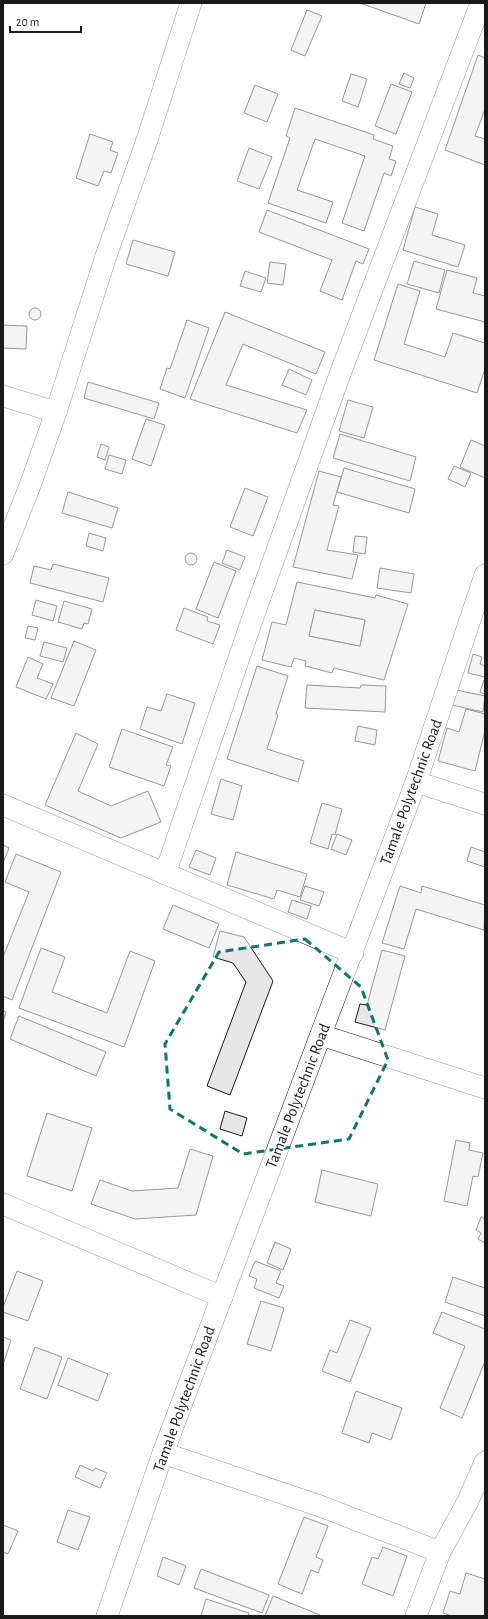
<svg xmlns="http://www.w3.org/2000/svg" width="488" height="1619" font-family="'Alegreya Sans',sans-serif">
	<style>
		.building { fill: #e6e6e6; stroke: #1a1a1a; fill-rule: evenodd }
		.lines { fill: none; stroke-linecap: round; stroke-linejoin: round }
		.minor-casing { stroke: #1a1a1a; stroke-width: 22 }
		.minor { stroke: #fff; stroke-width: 21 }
		.marked { fill: none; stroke: #0f766e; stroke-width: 3; stroke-dasharray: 8 5; stroke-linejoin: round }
		.labels { text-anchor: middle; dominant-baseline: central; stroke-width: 3; stroke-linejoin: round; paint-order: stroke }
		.street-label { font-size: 16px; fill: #1a1a1a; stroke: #fff }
	</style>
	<rect width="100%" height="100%" fill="#fff"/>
	<g class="building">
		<polygon points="360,3 426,3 419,24"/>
		<polygon points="307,10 322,16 305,56 291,50"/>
		<polygon points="478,55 485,58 485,109 475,136 485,139 485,165 445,150"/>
		<polygon points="404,73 414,78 410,88 399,84"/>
		<polygon points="351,74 367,79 358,107 342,101"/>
		<polygon points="391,84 412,92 396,134 375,126"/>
		<polygon points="255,85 278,94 267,122 244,113"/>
		<polygon points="295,108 374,135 373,139 393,146 389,159 396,161 391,176 384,173 364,231 342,223 365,156 315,139 297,190 333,202 326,223 268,203 290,138 286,136"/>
		<polygon points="90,134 113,142 110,150 118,153 111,173 104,171 98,186 76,178"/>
		<polygon points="249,148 272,157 259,189 237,181"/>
		<polygon points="415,207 438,214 432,235 465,245 458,267 403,250"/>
		<polygon points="267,210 369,249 363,264 356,261 342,300 320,291 332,260 259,232"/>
		<polygon points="133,240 175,252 168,276 126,264"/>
		<polygon points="414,261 445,270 439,293 407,284"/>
		<polygon points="270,262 286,264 283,285 267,283"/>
		<polygon points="447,270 477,278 473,293 485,296 485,322 436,309"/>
		<polygon points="245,271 266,278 261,292 240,286"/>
		<polygon points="398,284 420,291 404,344 445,357 453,333 485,343 485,369 477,393 374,360"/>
		<circle cx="35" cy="314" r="6"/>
		<polygon points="225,312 325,352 316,374 243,344 226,385 307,410 297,433 190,399"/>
		<polygon points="187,320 209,328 185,398 160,389 167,368 170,369"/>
		<polygon points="3,325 27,326 26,349 3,348"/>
		<polygon points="289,369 312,380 306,395 282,385"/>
		<polygon points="88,382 159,403 154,419 84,398"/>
		<polygon points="348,400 373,407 364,438 339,431"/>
		<polygon points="146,419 165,425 151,466 132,459"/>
		<polygon points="340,434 416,457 410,481 333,458"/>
		<polygon points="471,440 485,446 485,478 460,467"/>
		<polygon points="101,444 109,447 105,460 97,457"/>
		<polygon points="109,455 126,460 122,474 105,469"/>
		<polygon points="454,466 471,473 465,487 448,479"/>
		<polygon points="344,468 415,489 409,513 337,492"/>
		<polygon points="319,471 341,477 333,505 339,506 327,550 358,555 352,579 293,567"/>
		<polygon points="245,488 268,497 253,536 230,527"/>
		<polygon points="68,492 118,508 112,528 62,513"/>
		<polygon points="89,533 106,538 103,551 86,546"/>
		<polygon points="355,536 367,537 365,554 353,552"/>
		<polygon points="227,550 245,557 240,570 222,563"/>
		<circle cx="191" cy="559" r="6"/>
		<polygon points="214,562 236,571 218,618 196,609"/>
		<polygon points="53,564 109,578 103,602 30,583 34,566 51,570"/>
		<polygon points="380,568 414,574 411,593 377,588"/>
		<path d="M297 582 375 598 376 595 408 604 384 680 334 668 332 673 305 666 306 661 294 658 291 667 262 660 272 622 286 625ZM315 610 365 620 360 646 309 636Z"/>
		<polygon points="36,600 57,606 53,621 32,615"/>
		<polygon points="64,601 92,609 88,624 84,623 82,629 58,622"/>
		<polygon points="184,608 208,617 207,621 220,625 213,644 176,630"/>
		<polygon points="315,610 365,620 360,646 309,636"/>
		<polygon points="28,626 38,628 35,640 25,638"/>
		<polygon points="74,641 96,650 74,706 51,698"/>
		<polygon points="44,642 67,648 63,662 40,656"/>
		<polygon points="473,654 482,657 480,664 485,666 485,677 468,673"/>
		<polygon points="28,657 43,664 37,678 53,684 46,699 16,687"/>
		<polygon points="257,666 288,676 276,714 278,715 267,749 304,761 298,782 227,759"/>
		<polygon points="484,680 485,681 485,694 480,692"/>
		<polygon points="307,685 360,688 361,685 386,686 385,712 305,708"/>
		<polygon points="456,690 485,696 483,712 452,705"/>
		<polygon points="167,694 195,703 182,744 140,729 147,707 161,711"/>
		<polygon points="466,709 485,714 485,731 475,771 438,761 447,728 459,732"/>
		<polygon points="358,726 377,730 375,745 355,741"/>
		<polygon points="122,729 173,747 166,765 171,766 164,786 109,767"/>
		<polygon points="76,733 98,744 78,791 111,806 148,791 161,822 121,838 45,805"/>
		<polygon points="221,779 242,786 233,820 211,814"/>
		<polygon points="322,803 342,809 335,835 332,834 328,849 310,843"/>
		<polygon points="337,834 352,840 346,855 331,849"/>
		<polygon points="3,845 9,848 3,863"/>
		<polygon points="471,847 485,852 485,867 467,861"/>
		<polygon points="196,850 216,858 210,875 189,867"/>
		<polygon points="236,852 307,874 300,897 277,890 274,899 227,885"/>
		<polygon points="16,854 61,872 12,1000 3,996 3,957 29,892 5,882"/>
		<polygon points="305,886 324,892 319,906 300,900"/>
		<polygon points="400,886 421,893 422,886 485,905 484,930 416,909 404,949 382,943"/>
		<polygon points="292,900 311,906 307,919 288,912"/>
		<polygon points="173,905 219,924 209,948 163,929"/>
		<polygon points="220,931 244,937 273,981 230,1095 207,1086 246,982 233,963 213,957"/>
		<polygon points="41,948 65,957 52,992 107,1013 130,951 155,961 124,1047 19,1008"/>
		<polygon points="382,950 405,956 385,1030 355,1022 360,1004 367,1005"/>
		<polygon points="3,1011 6,1012 3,1022"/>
		<polygon points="19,1016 106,1052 96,1076 10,1039"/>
		<polygon points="225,1111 247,1118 242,1136 220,1129"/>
		<polygon points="47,1113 92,1128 72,1191 27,1176"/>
		<polygon points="456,1140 470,1143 469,1150 483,1153 478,1177 473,1176 467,1206 444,1201"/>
		<polygon points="190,1149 213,1156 196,1215 135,1219 91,1204 100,1180 132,1191 178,1188"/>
		<polygon points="322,1170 378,1184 371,1216 315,1202"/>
		<polygon points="481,1217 485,1219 485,1243 478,1239 481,1233 476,1230"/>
		<polygon points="275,1242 291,1249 283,1270 267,1263"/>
		<polygon points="255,1261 281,1271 276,1283 284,1286 279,1298 254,1288 257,1279 249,1276"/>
		<polygon points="17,1271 43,1281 28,1321 3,1312 3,1307"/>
		<polygon points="453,1277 485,1288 485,1316 445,1302"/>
		<polygon points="261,1301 284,1308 271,1351 247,1344"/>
		<polygon points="442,1312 485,1329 485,1361 462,1418 440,1408 465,1346 433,1333"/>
		<polygon points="350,1320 371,1328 350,1382 322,1371 330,1350 337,1353"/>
		<polygon points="3,1337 11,1340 3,1365"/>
		<polygon points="35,1347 62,1357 47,1399 20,1389"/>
		<polygon points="68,1358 108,1374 98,1401 58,1385"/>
		<polygon points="356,1391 402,1408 391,1440 372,1433 369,1443 342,1433"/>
		<polygon points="80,1465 93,1471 95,1468 107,1473 100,1488 75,1477"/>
		<polygon points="68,1510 90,1517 78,1550 57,1542"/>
		<polygon points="304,1517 328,1526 316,1557 323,1560 318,1573 311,1570 302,1594 278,1584"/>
		<polygon points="3,1525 18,1531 8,1554 3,1552"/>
		<polygon points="383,1547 407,1556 393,1596 362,1584 372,1557 378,1559"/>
		<polygon points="163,1557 186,1566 179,1585 157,1576"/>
		<polygon points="201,1569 269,1595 262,1613 194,1588"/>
		<polygon points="466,1573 485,1579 485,1616 452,1616 443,1613 450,1591 460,1594"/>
		<polygon points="273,1596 320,1615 320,1616 265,1616"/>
		<polygon points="206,1599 249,1613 248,1616 201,1616"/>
	</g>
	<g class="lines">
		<defs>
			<g id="minor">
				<polyline points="3,396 56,412"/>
				<polyline points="3,554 31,483 56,412 106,256 147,140 191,3"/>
				<polyline points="416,782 485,804"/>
				<polyline points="3,805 353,953"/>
				<polyline points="165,874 252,620 340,374 481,3"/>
				<polyline points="321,1035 485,1088"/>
				<polyline points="3,1204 222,1297"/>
				<polyline points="163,1453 320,1506 440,1552 416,1616"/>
				<polyline points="440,1552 468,1501 485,1462"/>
				<polyline points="107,1616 163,1453 416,782 485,575"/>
			</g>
		</defs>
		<use href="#minor" class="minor-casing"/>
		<use href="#minor" class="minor"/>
	</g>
	<path d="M0 0H488V1619H0ZM305 939 361 987 388 1060 349 1139 243 1154 170 1109 165 1044 219 952Z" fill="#fff" fill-opacity=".55" fill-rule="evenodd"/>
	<path class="marked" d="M305 939 361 987 388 1060 349 1139 243 1154 170 1109 165 1044 219 952Z"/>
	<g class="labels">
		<g class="street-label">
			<text transform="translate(411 792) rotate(-70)">Tamale Polytechnic Road</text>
			<text transform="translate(298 1096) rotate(-69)">Tamale Polytechnic Road</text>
			<text transform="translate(184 1399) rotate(-70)">Tamale Polytechnic Road</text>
		</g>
	</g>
	<rect width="488" height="1619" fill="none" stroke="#1a1a1a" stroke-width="8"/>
	<path d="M10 26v6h71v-6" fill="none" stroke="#1a1a1a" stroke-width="2"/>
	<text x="16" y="26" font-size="12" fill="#1a1a1a" stroke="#ffffff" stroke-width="3" paint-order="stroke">20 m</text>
</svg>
